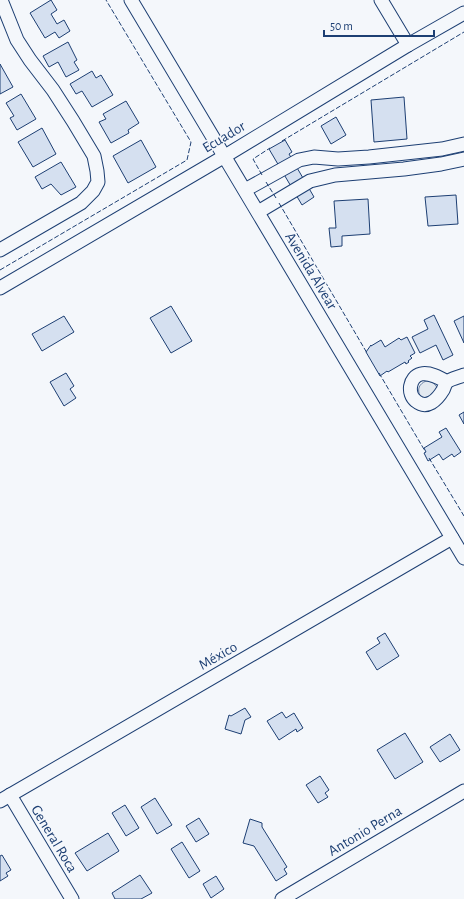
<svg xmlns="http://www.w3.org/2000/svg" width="464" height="899" font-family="'Alegreya Sans',sans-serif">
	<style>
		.green { fill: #e3e9f0; stroke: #687fa3 }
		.building { fill: #d5e0f0; stroke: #1d3f73 }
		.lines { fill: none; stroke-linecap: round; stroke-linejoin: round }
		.minor-casing { stroke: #1d3f73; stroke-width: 15 }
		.minor { stroke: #f4f7fb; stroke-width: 13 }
		.fence { stroke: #1d3f73; stroke-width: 1; stroke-dasharray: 5 2; stroke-linecap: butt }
		.labels { text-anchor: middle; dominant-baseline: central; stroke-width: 3; stroke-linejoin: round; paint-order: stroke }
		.street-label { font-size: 15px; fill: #1d3f73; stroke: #f4f7fb }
	</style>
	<rect width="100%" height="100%" fill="#f4f7fb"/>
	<path class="green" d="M426 381C432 381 436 384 438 390L428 400 420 396C417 389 419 384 426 381Z"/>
	<g class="building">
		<polygon points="51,0 57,10 51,14 57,24 64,20 70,31 59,38 55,32 45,38 30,13"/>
		<polygon points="68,42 77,60 74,62 79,70 66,77 58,62 49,67 43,56"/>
		<polygon points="0,64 13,87 0,94"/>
		<polygon points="92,71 96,78 101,75 113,95 92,107 82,91 76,94 70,84"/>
		<polygon points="21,94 36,119 17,130 10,118 14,116 6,103"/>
		<polygon points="404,97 407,139 374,142 371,100"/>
		<polygon points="126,101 139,123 128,130 129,133 111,143 99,122 106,119 103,114"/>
		<polygon points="336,117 346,135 331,144 321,126"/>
		<polygon points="42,128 56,154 33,167 18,142"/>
		<polygon points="141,140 156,167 128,183 113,156"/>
		<polygon points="285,140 292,152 289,154 314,197 302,205 269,149"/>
		<polygon points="61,162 76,187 61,195 51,184 42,189 35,177"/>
		<polygon points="456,195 458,224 428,226 425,197"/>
		<polygon points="368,199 370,234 342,236 342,246 331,247 329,228 336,228 334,201"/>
		<polygon points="171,306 192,341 171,353 150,318"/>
		<polygon points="434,315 453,355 443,360 436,345 420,353 412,337 428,329 424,320"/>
		<polygon points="64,316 74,332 42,351 32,334"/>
		<polygon points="464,316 464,343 454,321"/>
		<polygon points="407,337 415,353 410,356 412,358 408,361 409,362 406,364 405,362 388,372 387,371 380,376 366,352 371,345 371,346 381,340 385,347 399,338 401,340"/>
		<polygon points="66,373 74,386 70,389 76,398 64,406 50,382"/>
		<polygon points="464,412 464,424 459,415"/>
		<polygon points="446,428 461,452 454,457 452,454 443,460 439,454 428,461 424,453 426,452 424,448 442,437 439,432"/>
		<polygon points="385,633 399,656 377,670 366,652 380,643 377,638"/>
		<polygon points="245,708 251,717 245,720 241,734 225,729 229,715 231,716"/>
		<polygon points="282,712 286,718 294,713 303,728 297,732 296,729 279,740 267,721"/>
		<polygon points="405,733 423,762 395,779 377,750"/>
		<polygon points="450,734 460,750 440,762 430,747"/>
		<polygon points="320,776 329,790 325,793 328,797 318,803 306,785"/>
		<polygon points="155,798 172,825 157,834 141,807"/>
		<polygon points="125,805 139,828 126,836 112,813"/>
		<polygon points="199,818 209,834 196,842 186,826"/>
		<polygon points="250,819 262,823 262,827 287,867 284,869 287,874 276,881 254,846 243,843"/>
		<polygon points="108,833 119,851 87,871 75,853"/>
		<polygon points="182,842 200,871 189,878 171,849"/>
		<polygon points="2,855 11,870 6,873 8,876 0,881 0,856"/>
		<polygon points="140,875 152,893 141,899 115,899 112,893"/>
		<polygon points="216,876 224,889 211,898 203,884"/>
	</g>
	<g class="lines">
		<defs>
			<g id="minor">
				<polyline points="131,0 464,558"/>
				<polyline points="381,0 408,45"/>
				<polyline points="245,190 299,160 314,157 338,159 369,157 442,149 464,144"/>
				<polyline points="258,212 310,181 335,175 404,169 441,164 464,159"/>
				<polyline points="0,250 81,203 93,191 98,182 97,171 94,156 73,121 53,90 30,60 17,40 1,0"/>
				<polyline points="0,288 225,156 408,45 464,13"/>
				<path d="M447 382C440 378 430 372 421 374 409 377 407 394 416 401 427 410 437 400 443 390 444 388 445 384 447 382 450 379 459 377 464 375"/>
				<polyline points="10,795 72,899"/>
				<polyline points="0,801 452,538"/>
				<polyline points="282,899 464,791"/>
			</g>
		</defs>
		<use href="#minor" class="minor-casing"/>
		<use href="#minor" class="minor"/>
		<g class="fence">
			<polyline points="282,141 464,32"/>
			<polyline points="262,175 253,159 270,148"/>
			<polyline points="266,182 276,198"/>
			<polyline points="279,203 367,353"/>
			<polyline points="0,270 187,160 191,142 106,0"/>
			<polyline points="379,373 425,451"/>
			<polyline points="429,458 464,516"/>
		</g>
	</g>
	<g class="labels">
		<g class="street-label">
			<text transform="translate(224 137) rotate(-31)">Ecuador</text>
			<text transform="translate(311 271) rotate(59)">Avenida Alvear</text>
			<text transform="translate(218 656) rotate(-30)">México</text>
			<text transform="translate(365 831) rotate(-31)">Antonio Perna</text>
			<text transform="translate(54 839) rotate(59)">General Roca</text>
		</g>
	</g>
	<path d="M324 30v6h110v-6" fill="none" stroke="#1d3f73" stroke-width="2"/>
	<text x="330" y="30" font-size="12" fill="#1d3f73" stroke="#f4f7fb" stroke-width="3" paint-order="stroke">50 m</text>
</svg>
